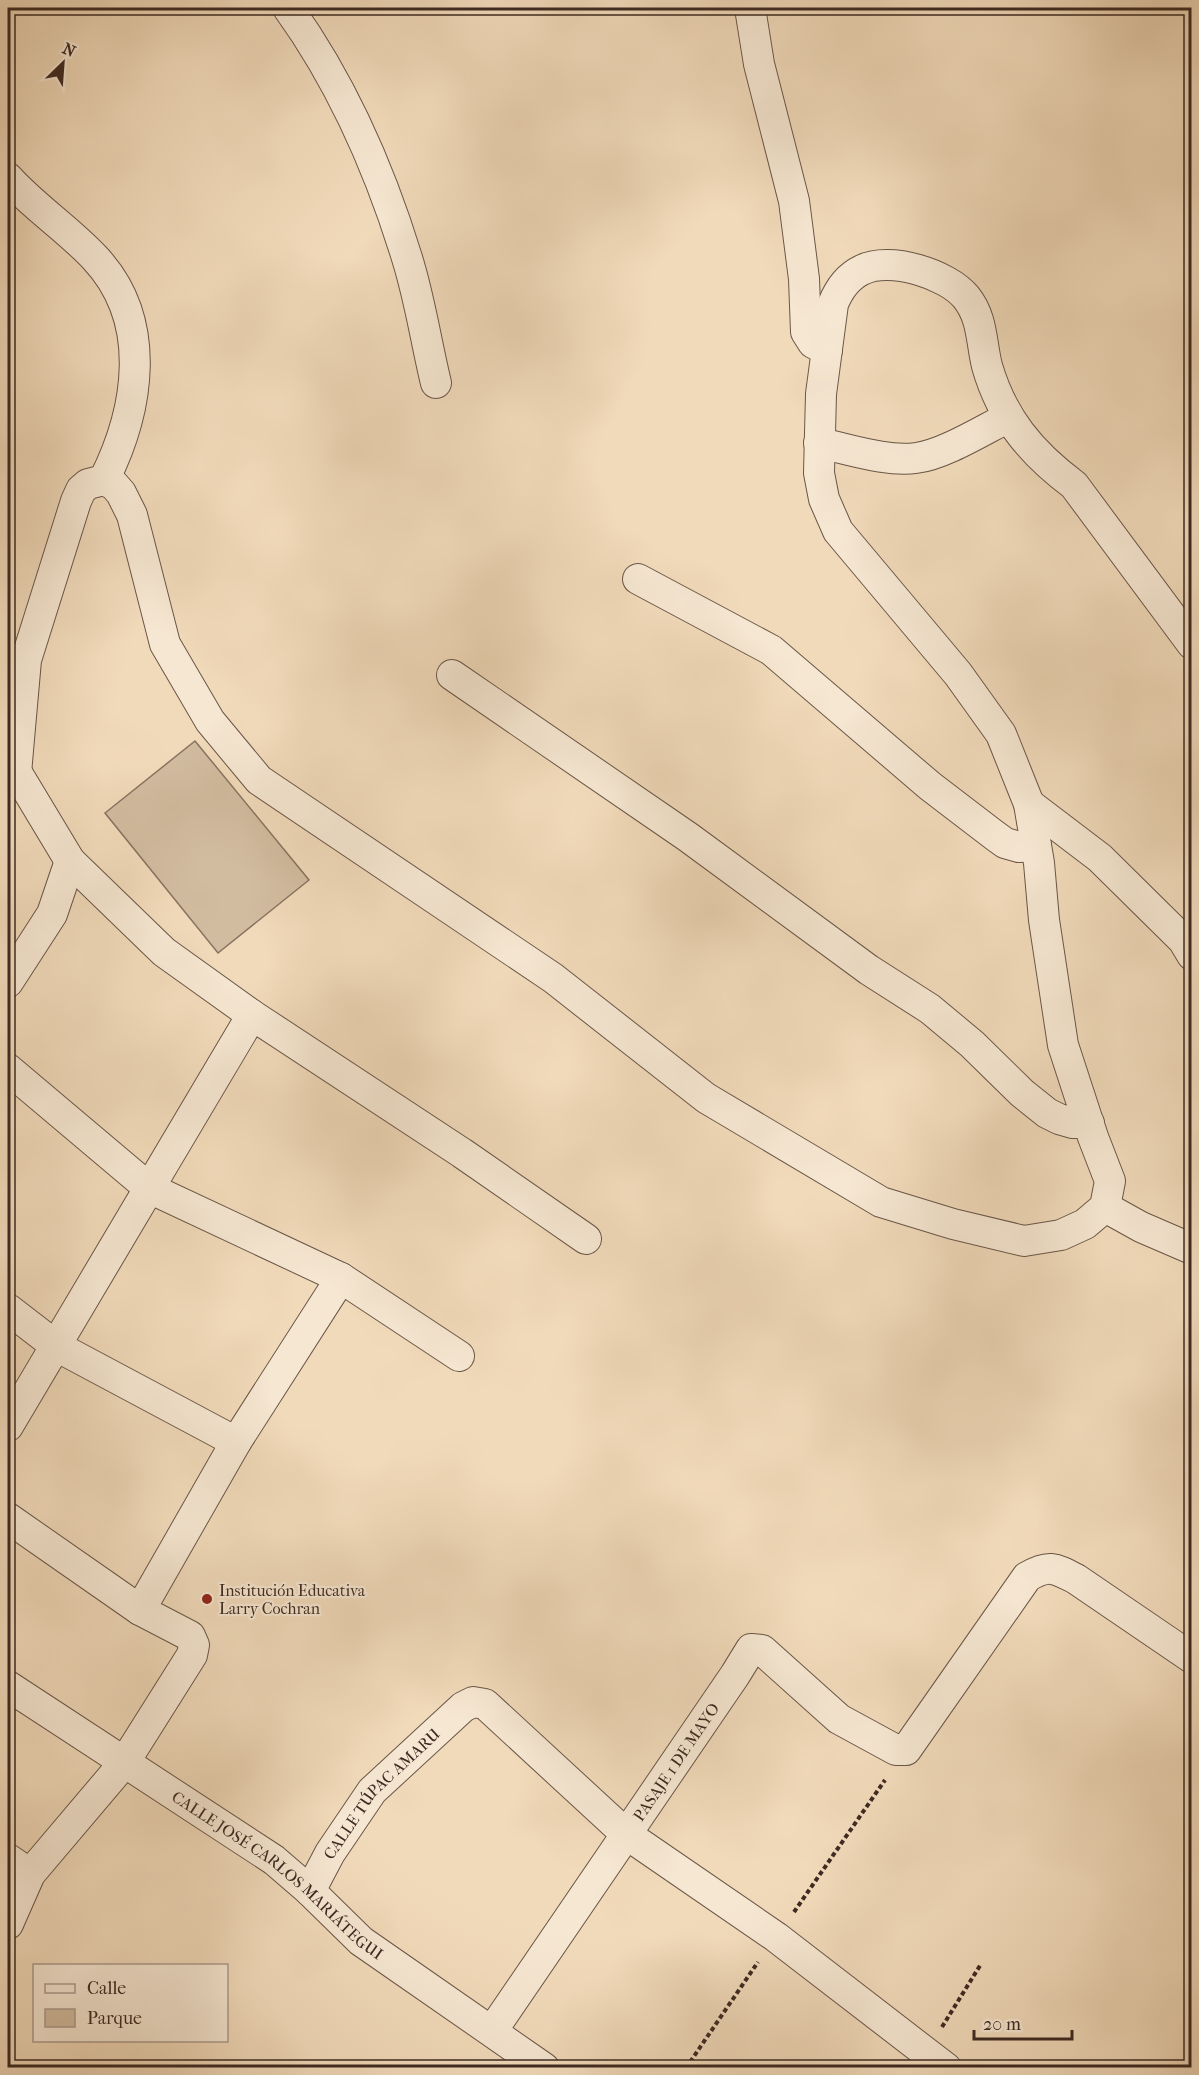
<svg xmlns="http://www.w3.org/2000/svg" width="1199" height="2075" font-family="'IM FELL French Canon',serif">
	<style>
		.green { fill: #d2bca0; stroke: #887361; stroke-width: 1.5 }
		.lines { fill: none; stroke-linecap: round; stroke-linejoin: round }
		.street-casing { stroke: #6a5648; stroke-width: 32 }
		.path { stroke: #3d2a22; stroke-width: 4; stroke-dasharray: 4.5 3; stroke-linecap: butt }
		.street { stroke: #f6e7d2; stroke-width: 30 }
		.poi-dot { fill: #8f2418; stroke: #f6e7d2; stroke-width: 2 }
		.labels { text-anchor: middle; dominant-baseline: central; stroke-width: 4.5; stroke-linejoin: round; paint-order: stroke }
		.poi-label { font-size: 16px; fill: #3d2a22; stroke: #f6e7d2; text-anchor: start }
		.street-label { font-size: 16px; fill: #3d2a22; stroke: #f6e7d2 }
	</style>
	<rect width="100%" height="100%" fill="#f1daba"/>
	<filter id="stains"><feTurbulence type="fractalNoise" baseFrequency=".00333" numOctaves="4"/><feColorMatrix values="0 0 0 0 .2 0 0 0 0 .09 0 0 0 0 .02 0 0 0 .5 -.17"/></filter>
	<radialGradient id="worn" r=".72"><stop offset=".6" stop-color="#630" stop-opacity="0"/><stop offset="1" stop-color="#630" stop-opacity=".3"/></radialGradient>
	<polygon class="green" points="195,741 309,880 218,953 105,813"/>
	<g class="lines">
		<defs>
			<g id="street">
				<path d="M288 8C342 83 380 170 407 258 420 299 426 342 436 383"/>
				<polyline points="750,8 759,64 794,201 804,279 806,332 813,343 827,350"/>
				<path d="M8 178C34 207 68 229 95 258 154 321 139 410 104 480"/>
				<path d="M819 443C849 449 886 462 916 458 943 455 983 430 1009 417"/>
				<polyline points="638,579 771,650 930,786 994,835 1005,843 1019,847 1036,846"/>
				<polyline points="452,675 688,837 869,970 930,1009 972,1044 1022,1093 1047,1113 1059,1119 1073,1123 1089,1123"/>
				<polyline points="8,758 70,861 164,952 252,1015 462,1153 586,1239"/>
				<path d="M16 773 26 660 76 501 81 490 88 484 104 480 114 485 121 493 132 515 165 644 210 721 259 780 553 978 706 1098 881 1202 953 1224 1024 1241 1061 1235 1085 1224 1105 1207 1110 1181 1093 1137 1063 1045 1044 920 1039 863 1029 804 1001 734 958 674 838 531 824 499 819 473 821 394 833 304C839 289 847 277 862 270 890 256 947 274 966 297 983 318 981 342 987 366 1002 418 1031 453 1074 485L1192 644"/>
				<polyline points="1029,804 1100,858 1183,940 1192,955"/>
				<polyline points="8,982 52,914 70,861"/>
				<polyline points="8,1069 149,1188 341,1278 459,1356"/>
				<polyline points="1105,1207 1141,1227 1192,1249"/>
				<polyline points="8,1309 56,1346 236,1442"/>
				<polyline points="8,1426 252,1015"/>
				<polyline points="8,1518 140,1610 190,1636 194,1645 192,1655 124,1763 30,1874 8,1924"/>
				<polyline points="140,1610 236,1442 341,1278"/>
				<path id="s1" d="M8 1686 274 1860 310 1891 361 1941 544 2068"/>
				<polyline points="8,1859 30,1874"/>
				<path id="s2" d="M310 1891 330 1853 372 1791 463 1707 473 1702 485 1704 626 1834 776 1937 946 2068"/>
				<path id="s3" d="M492 2031 735 1675 751 1649 762 1650 839 1719 896 1750H906L1027 1577C1049 1564 1055 1568 1076 1579L1192 1658"/>
			</g>
		</defs>
		<use href="#street" class="street-casing"/>
		<g class="path">
			<polyline points="794,1912 885,1780"/>
			<polyline points="942,2027 981,1964"/>
			<polyline points="686,2068 758,1962"/>
			<polyline points="1131,2068 1131,2067"/>
		</g>
		<use href="#street" class="street"/>
	</g>
	<circle class="poi-dot" cx="207" cy="1599" r="6"/>
	<g class="labels">
		<g class="poi-label">
			<text x="219" y="1590">Institución Educativa<tspan x="219" dy="18">Larry Cochran</tspan></text>
		</g>
		<g class="street-label">
			<text stroke="none"><textPath href="#s3" startOffset="326">PASAJE 1 DE MAYO</textPath></text>
			<text stroke="none"><textPath href="#s2" startOffset="122">CALLE TÚPAC AMARU</textPath></text>
			<text stroke="none"><textPath href="#s1" startOffset="330">CALLE JOSÉ CARLOS MARIÁTEGUI</textPath></text>
		</g>
	</g>
	<rect width="1199" height="2075" fill="none" stroke="#f1daba" stroke-width="30"/>
	<rect x="9" y="9" width="1181" height="2057" fill="none" stroke="#3d2a22" stroke-width="3"/>
	<rect x="15" y="15" width="1169" height="2045" fill="none" stroke="#3d2a22" stroke-width="1.5"/>
	<rect x="33" y="1964" width="195" height="78" fill="#f6e7d2" stroke="#ac9b8c" stroke-width="1.5"/>
	<rect x="45" y="1984" width="30" height="9" fill="#f6e7d2" stroke="#ac9b8c" stroke-width="1.5"/>
	<text x="87" y="1994" font-size="18" fill="#3d2a22">Calle</text>
	<rect x="45" y="2009" width="30" height="18" fill="#d2bca0" stroke="#ac9b8c" stroke-width="1.5"/>
	<text x="87" y="2024" font-size="18" fill="#3d2a22">Parque</text>
	<g transform="translate(63 63) rotate(25)" stroke="#f6e7d2" stroke-width="4.5" paint-order="stroke">
	<path d="M0-4.5L10 22L0 15L-10 22Z" fill="#3d2a22"/>
	<text y="-9" font-size="16" font-weight="bold" text-anchor="middle" fill="#3d2a22">N</text>
	</g>
	<path d="M974 2030v9h98v-9" fill="none" stroke="#3d2a22" stroke-width="3"/>
	<text x="983" y="2030" font-size="18" fill="#3d2a22" stroke="#f6e7d2" stroke-width="4.5" paint-order="stroke">20 m</text>
	<rect width="100%" height="100%" filter="url(#stains)"/>
	<rect width="100%" height="100%" fill="url(#worn)"/>
</svg>
